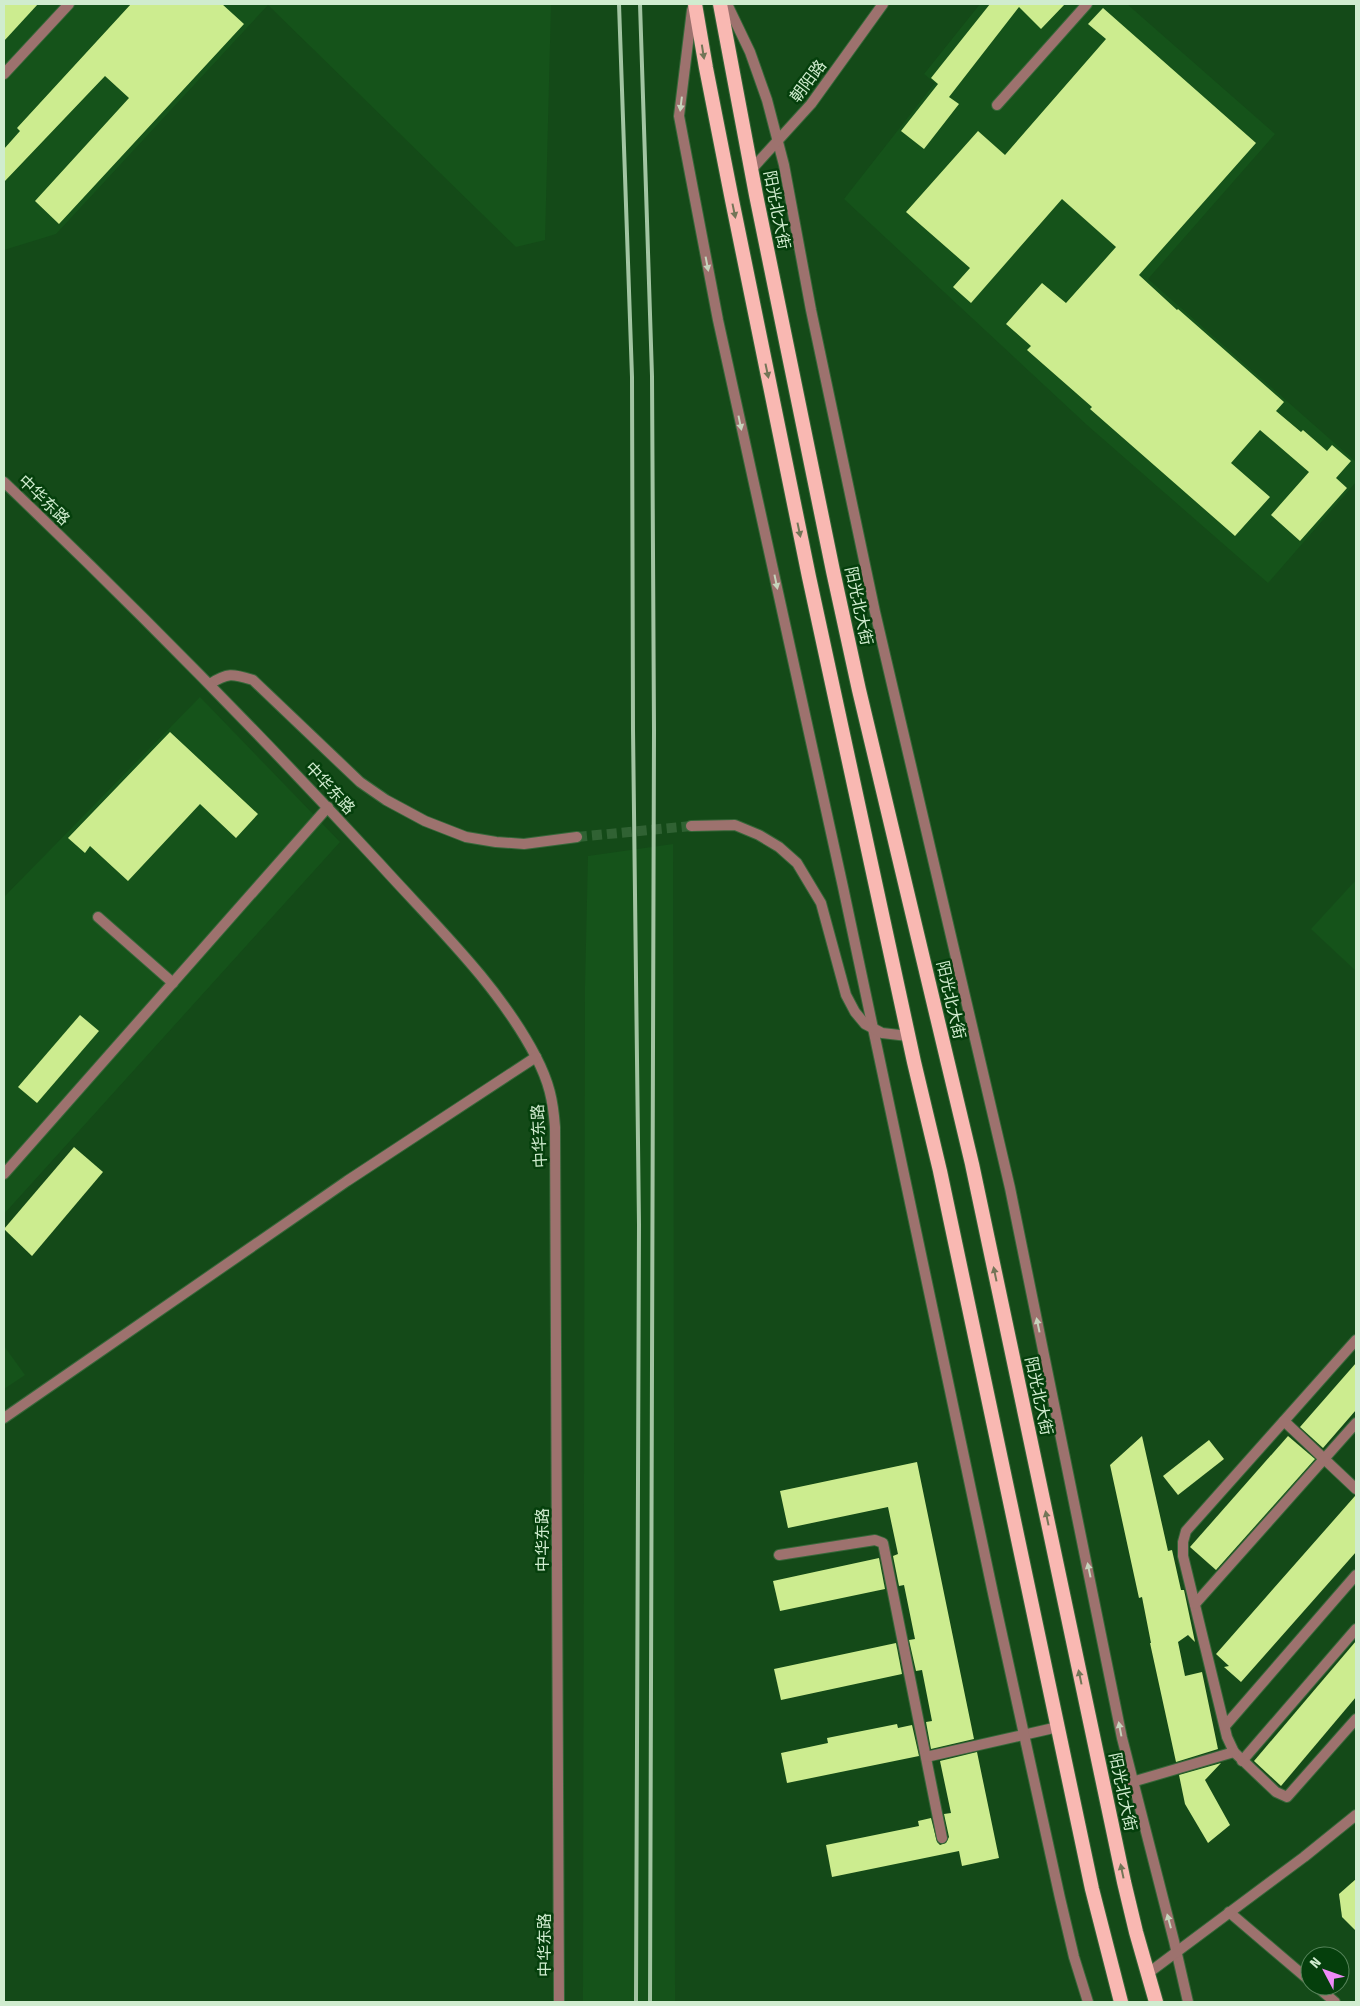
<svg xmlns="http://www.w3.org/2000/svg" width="1360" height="2006" font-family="'Fira Sans Condensed','Noto Sans SC',sans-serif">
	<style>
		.built { fill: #15531a }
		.building { fill: #ccec8f }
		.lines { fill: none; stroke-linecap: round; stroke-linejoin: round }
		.minor-tunnel { stroke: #306233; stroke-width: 10; stroke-dasharray: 10 5; stroke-linecap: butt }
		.service-casing { stroke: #366739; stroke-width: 12 }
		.minor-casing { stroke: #366739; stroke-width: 12 }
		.tertiary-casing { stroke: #366739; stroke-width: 12 }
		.trunk-casing { stroke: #366739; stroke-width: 16 }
		.service { stroke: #9d726e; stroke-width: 10 }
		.minor { stroke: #9d726e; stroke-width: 10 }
		.tertiary { stroke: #9d726e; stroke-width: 10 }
		.trunk { stroke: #f9b8b2; stroke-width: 14 }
		.rail { stroke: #a2c4a2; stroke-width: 4 }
		.oneway { fill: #737557 }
		.oneway2 { fill: #c6d4bc }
		.labels { text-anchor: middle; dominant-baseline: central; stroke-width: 5; stroke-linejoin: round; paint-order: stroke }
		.street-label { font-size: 16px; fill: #d0eccf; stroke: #053f0c }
	</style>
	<rect width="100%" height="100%" fill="#144a18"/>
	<g class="built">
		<polygon points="4,4 551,4 545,240 516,247 268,5 56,234 4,250"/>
		<polygon points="980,4 1127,4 1275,134 1148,279 1356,462 1356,482 1268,583 1087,425 844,199 935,83 924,74"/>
		<polygon points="200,697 340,842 4,1214 4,897"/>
		<polygon points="673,844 675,2002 583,2002 585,987 588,856"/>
		<polygon points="1356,880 1356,971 1311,929"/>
		<polygon points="4,1346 25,1375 4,1389"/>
	</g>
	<g class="building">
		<polygon points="4,4 38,4 4,41"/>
		<polygon points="131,4 222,4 244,24 59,224 35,201 129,98 105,76 4,182 4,149 20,131 17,128"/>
		<polygon points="990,4 1065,4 1041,29 1019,7 949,97 959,104 924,149 901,131 938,84 931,78"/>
		<polygon points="1103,8 1256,143 1139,275 1177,310 1178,309 1284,402 1276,411 1301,432 1303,430 1327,451 1332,445 1351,461 1336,478 1347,488 1300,541 1271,515 1309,472 1260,430 1231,463 1270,497 1235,536 1090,409 1092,407 1027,350 1031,346 1006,324 1042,283 1066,303 1116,247 1062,199 971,303 953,287 970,268 906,212 978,131 1005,155 1106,39 1088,24"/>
		<polygon points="170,732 258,814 236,838 200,804 128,881 90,846 85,853 68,838"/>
		<polygon points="80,1015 99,1031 37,1103 18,1087"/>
		<polygon points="74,1147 103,1172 32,1256 4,1229"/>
		<polygon points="1356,1363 1356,1410 1323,1448 1300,1427"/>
		<polygon points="1142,1436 1168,1551 1172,1550 1181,1590 1184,1590 1195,1642 1188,1635 1178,1642 1185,1676 1202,1672 1218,1749 1176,1762 1150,1643 1151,1643 1142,1597 1139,1598 1110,1465"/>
		<polygon points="1288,1436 1315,1459 1216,1570 1190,1547"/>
		<polygon points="1209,1440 1224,1459 1178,1495 1163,1476"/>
		<polygon points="917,1462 974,1739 931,1749 926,1722 932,1721 922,1670 916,1671 909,1640 915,1639 904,1585 899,1586 893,1556 898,1554 888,1507 788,1528 780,1491"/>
		<polygon points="1355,1496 1356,1552 1241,1682 1224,1667 1229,1666 1216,1654"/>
		<polygon points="879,1558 885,1589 780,1611 773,1581"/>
		<polygon points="1356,1641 1356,1697 1281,1786 1254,1761"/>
		<polygon points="896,1643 902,1674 781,1700 774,1669"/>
		<polygon points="897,1724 898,1728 912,1725 919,1756 787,1783 781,1753 828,1743 827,1738"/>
		<polygon points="977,1752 999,1858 962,1866 959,1851 832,1877 826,1845 919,1826 918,1821 931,1818 937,1842 940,1845 946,1843 949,1837 944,1814 951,1813 940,1761"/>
		<polygon points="1221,1763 1205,1780 1230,1825 1208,1843 1185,1804 1179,1775"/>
		<polygon points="1356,1879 1356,1931 1342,1917 1339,1894"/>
	</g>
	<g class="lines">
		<polyline class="minor-tunnel" points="577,837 691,826"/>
		<defs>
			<g id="service">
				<polyline points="4,74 69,4"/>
				<polyline points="997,105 1087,4"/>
				<polyline points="98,917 173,983"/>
				<polyline points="4,1174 328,807"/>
				<polyline points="1356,1340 1186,1531 1183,1542 1183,1556 1227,1737 1234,1752 1276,1792 1287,1797 1356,1719"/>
				<polyline points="1284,1421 1356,1489"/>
				<polyline points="779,1555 875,1540 883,1543 942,1838"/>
				<polyline points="1195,1604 1356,1423"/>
				<polyline points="1225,1726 1356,1575"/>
				<polyline points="926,1757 1058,1727"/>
				<polyline points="1242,1761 1356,1629"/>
				<polyline points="1132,1782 1234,1752"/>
			</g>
			<g id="minor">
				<polyline points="727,4 750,52 767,100 784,165 811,310 875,612 1010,1188 1122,1738 1174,1941 1188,2002"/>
				<polyline points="692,10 679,116 718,320 843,887 994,1598 1060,1898 1074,1957 1088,2002"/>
				<path d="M210 684C228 672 233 674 253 680L360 782 386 800 425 821 466 837 496 842 524 844 577 837"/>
				<polyline points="691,826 735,825 759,835 779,847 797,863 821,903 846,995 855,1012 865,1024 882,1033 908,1036"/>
				<polyline points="1229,1912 1310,1981"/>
				<polyline points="1147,1974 1304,1857 1356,1815"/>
				<polyline points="1316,1986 1335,2002"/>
			</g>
			<g id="tertiary">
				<polyline points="751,170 811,104 883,4"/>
				<path d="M4 482C133 605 258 732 379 863 434 924 498 984 536 1057 549 1082 553 1100 555 1127L559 2002"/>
				<polyline points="4,1418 347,1181 536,1057"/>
			</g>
			<g id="trunk">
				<polyline points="695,4 706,68 732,200 809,577 914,1062 940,1171 1092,1889 1121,2002"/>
				<polyline points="720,4 756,195 833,571 859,690 972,1164 1124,1882 1136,1932 1156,2002"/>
			</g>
		</defs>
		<use href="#service" class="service-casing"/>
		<use href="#minor" class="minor-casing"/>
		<use href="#tertiary" class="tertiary-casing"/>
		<use href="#trunk" class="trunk-casing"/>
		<use href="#service" class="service"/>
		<use href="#minor" class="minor"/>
		<use href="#tertiary" class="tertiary"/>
		<use href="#trunk" class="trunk"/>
		<g class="rail">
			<polyline points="619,4 632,377 633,730 639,1224 636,2002"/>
			<polyline points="640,4 652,376 654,730 650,2002"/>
		</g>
	</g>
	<defs><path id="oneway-solid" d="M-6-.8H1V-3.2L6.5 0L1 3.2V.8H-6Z" transform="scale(1.25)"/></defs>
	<g class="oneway">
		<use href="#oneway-solid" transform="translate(703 52) rotate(81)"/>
		<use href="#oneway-solid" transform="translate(734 211) rotate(78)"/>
		<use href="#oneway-solid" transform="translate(767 371) rotate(78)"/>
		<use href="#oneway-solid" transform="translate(799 530) rotate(78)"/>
		<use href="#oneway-solid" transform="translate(995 1274) rotate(-102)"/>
		<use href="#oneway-solid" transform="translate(1047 1518) rotate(-102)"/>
		<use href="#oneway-solid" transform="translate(1080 1677) rotate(-102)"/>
		<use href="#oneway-solid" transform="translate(1122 1871) rotate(-102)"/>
	</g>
	<g class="oneway2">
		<use href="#oneway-solid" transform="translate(681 104) rotate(97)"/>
		<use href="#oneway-solid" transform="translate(707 264) rotate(79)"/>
		<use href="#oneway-solid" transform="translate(740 423) rotate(78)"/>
		<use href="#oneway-solid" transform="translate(776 582) rotate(78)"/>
		<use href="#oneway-solid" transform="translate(1038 1325) rotate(-102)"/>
		<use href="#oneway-solid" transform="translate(1089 1570) rotate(-102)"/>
		<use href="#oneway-solid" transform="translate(1120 1729) rotate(-101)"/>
		<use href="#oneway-solid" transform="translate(1169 1921) rotate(-105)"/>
	</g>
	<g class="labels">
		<g class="street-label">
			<text transform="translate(808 81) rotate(-53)">朝阳路</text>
			<text transform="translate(777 210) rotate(79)">阳光北大街</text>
			<text transform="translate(44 500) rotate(44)">中华东路</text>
			<text transform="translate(859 606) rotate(78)">阳光北大街</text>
			<text transform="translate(330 788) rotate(47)">中华东路</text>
			<text transform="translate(951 1000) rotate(77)">阳光北大街</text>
			<text transform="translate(539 1136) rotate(-93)">中华东路</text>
			<text transform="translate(1039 1396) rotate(78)">阳光北大街</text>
			<text transform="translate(542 1540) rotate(-90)">中华东路</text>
			<text transform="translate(1123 1792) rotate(78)">阳光北大街</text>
			<text transform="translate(544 1945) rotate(-90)">中华东路</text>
		</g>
	</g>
	<rect width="1360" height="2006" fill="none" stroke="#d0eccf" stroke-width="10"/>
	<g transform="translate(1325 1971) rotate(311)"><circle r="24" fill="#053f0c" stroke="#56845a"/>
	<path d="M0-4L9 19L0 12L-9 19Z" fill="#ef8bf7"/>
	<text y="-8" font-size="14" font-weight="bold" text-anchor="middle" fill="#d0eccf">N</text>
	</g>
</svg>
